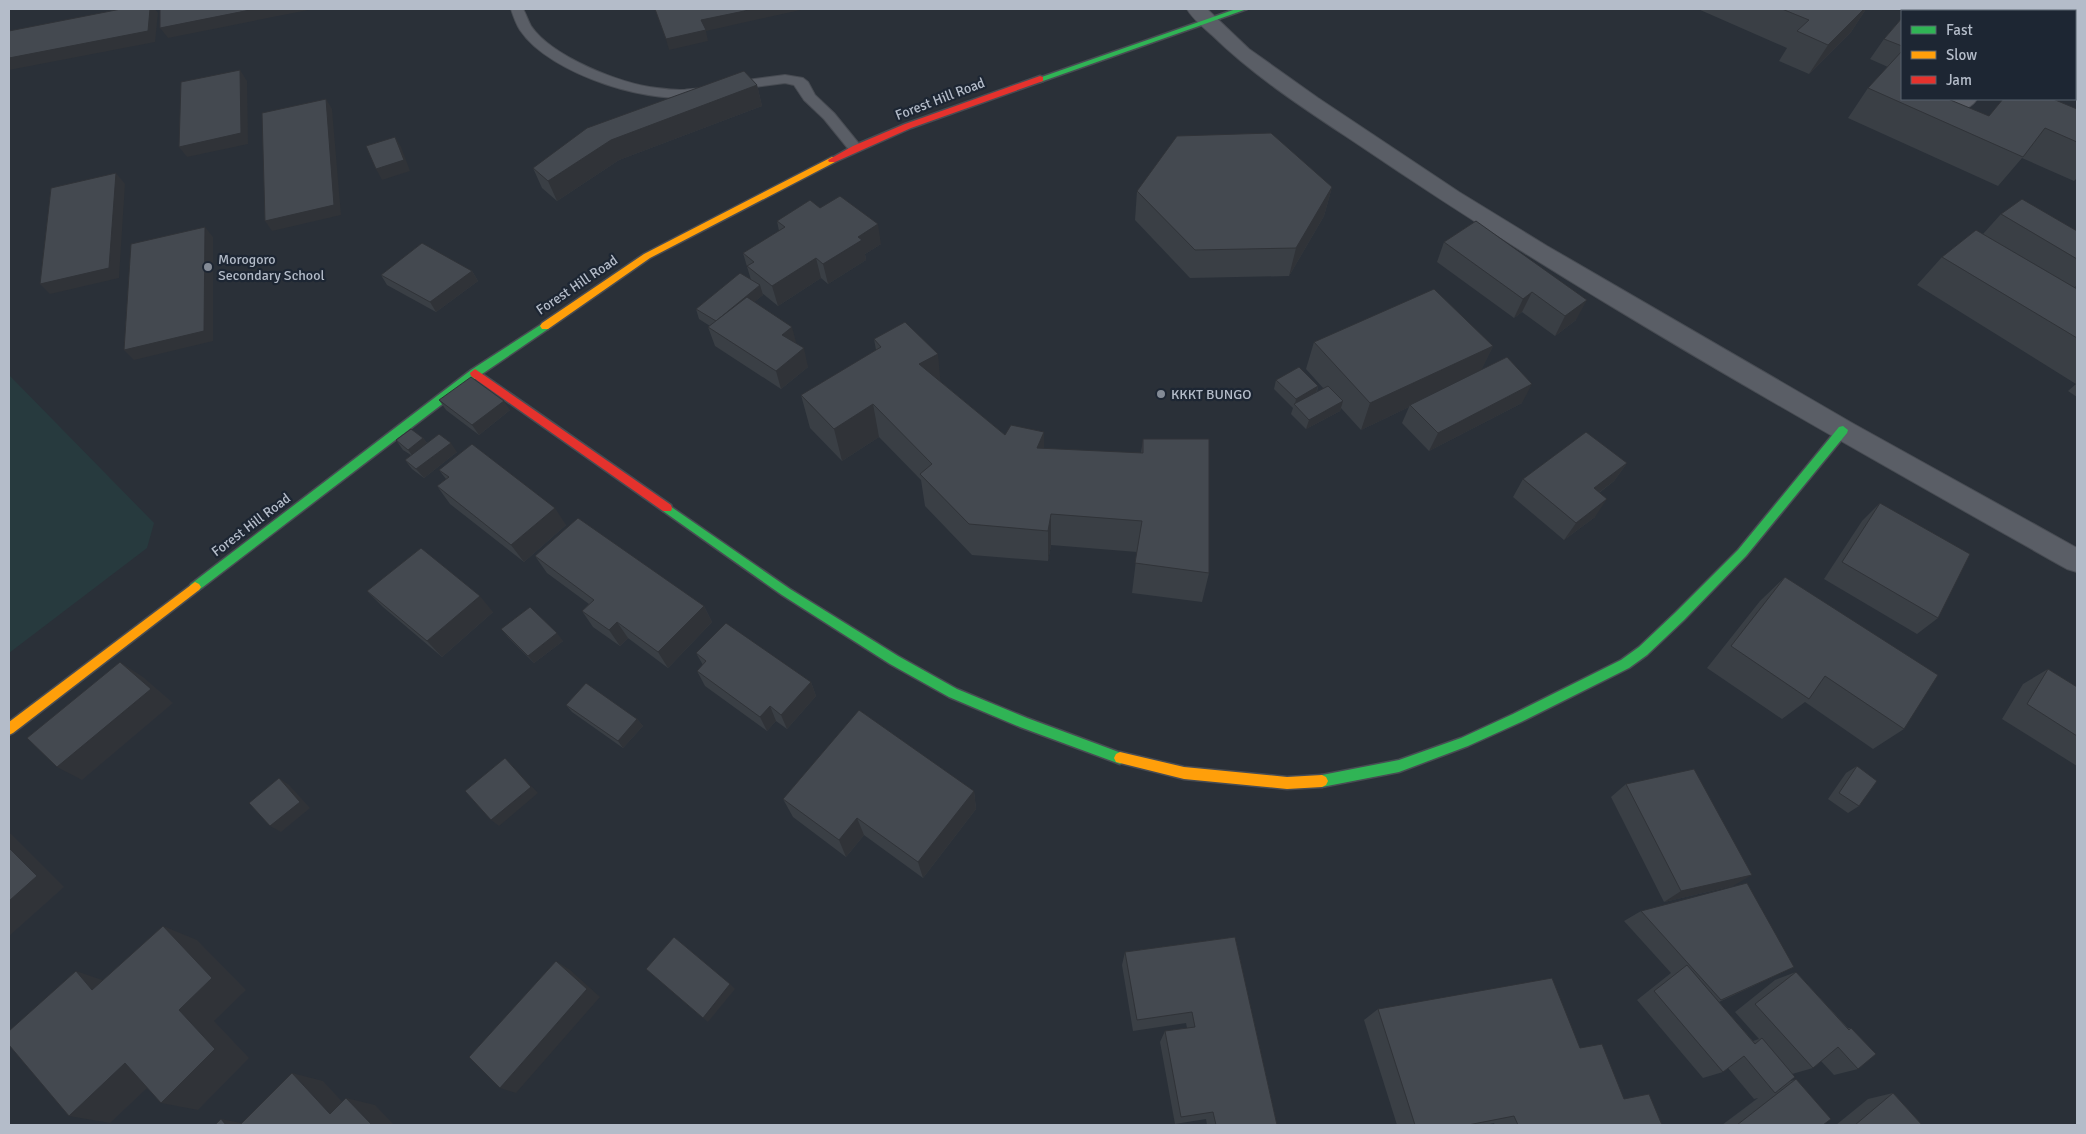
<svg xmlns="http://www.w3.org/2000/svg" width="2086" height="1134" font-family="Signika,sans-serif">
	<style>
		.green { fill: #273a3e }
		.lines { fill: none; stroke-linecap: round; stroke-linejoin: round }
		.lane-casing { stroke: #484c53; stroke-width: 2 }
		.street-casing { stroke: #484c53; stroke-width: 2 }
		.fast-casing { stroke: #484c53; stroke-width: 3 }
		.slow-casing { stroke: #484c53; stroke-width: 3 }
		.jam-casing { stroke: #484c53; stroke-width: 3 }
		.lane { fill: #5a5e66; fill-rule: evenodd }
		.street { fill: #5a5e66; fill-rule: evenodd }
		.fast { fill: #30b455; fill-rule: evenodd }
		.slow { fill: #ff9f0a; fill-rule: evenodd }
		.jam { fill: #e5322d; fill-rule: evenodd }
		.wall { fill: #3a3f45 }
		.shaded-wall { fill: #303338 }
		.building { fill: #444950; stroke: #303338 }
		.poi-dot { fill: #848b96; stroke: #1d2633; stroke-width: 2 }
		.labels { text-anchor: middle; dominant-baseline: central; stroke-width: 4.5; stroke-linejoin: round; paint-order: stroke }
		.street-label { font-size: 14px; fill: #b4bcc9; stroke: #1d2633 }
		.poi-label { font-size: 14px; fill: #b4bcc9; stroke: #1d2633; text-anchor: start }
	</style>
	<rect width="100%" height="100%" fill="#2a3038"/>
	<polygon class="green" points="9,375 154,523 147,548 9,653"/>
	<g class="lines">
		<defs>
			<g id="lane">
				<path d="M511 9H523C526 14 528 21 531 26 552 57 621 84 657 88 665 89 673 90 680 90 689 90 698 87 707 89L709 92 707 95C656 108 550 75 520 30 516 24 513 15 511 9Z"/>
				<polygon points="785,75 803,78 808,82 815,95 834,113 860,145 862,148 860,151 850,151 824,119 804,100 794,85 785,83 732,90 727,89 725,86 727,83 732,82"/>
			</g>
			<g id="street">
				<path d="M1187 9H1207L1249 49 1318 98 1459 192 1547 246 1852 423 2077 548V572L2067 569C1828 434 1587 300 1359 145 1308 111 1256 78 1212 35 1203 27 1193 19 1187 9Z"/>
				<polygon points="1966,9 1986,9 1988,11 1968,11"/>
				<path d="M1954 99H1977C1971 108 1964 110 1954 108L1951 103Z"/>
			</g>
			<g id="fast">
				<polygon points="1236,9 1247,9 1043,81 1040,82 1036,79"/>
				<polygon points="545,322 548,323 550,326 548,329 479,376 199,590 195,592 191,590 189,587 191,584 471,370"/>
				<polygon points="1843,426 1848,430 1847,433 1746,556 1684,620 1647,655 1629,668 1521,722 1468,746 1399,772 1322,787 1318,785 1316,781 1318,777 1322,775 1399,760 1461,738 1513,714 1621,660 1639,647 1676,612 1738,550 1839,427"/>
				<polygon points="667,504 790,589 898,656 957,689 1027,718 1124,754 1126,758 1124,762 1120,764 1020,727 949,697 890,664 782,595 663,511 662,508 663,505"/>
			</g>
			<g id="slow">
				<polygon points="832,157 835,158 835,162 650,258 548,329 542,329 540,326 542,323 644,254"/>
				<polygon points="195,582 199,584 201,587 199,590 13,733 9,735 9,722"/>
				<polygon points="1120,752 1184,767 1287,777 1322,775 1326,777 1328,781 1326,785 1322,787 1287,789 1184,779 1116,762 1114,758 1116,754"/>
			</g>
			<g id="jam">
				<polygon points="1040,76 1043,77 1043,81 911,128 835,162 829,162 828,160 853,146 905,124"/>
				<polygon points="475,369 671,505 672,508 671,511 663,511 471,376 470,373"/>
			</g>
		</defs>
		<use href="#lane" class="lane-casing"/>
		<use href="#street" class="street-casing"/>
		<use href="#fast" class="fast-casing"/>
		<use href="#slow" class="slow-casing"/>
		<use href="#jam" class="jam-casing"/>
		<use href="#lane" class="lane"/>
		<use href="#street" class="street"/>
		<use href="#fast" class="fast"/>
		<use href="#slow" class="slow"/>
		<use href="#jam" class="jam"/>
	</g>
	<g class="wall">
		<polygon points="1698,9 1866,9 1851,32 1809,74 1779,61 1787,48"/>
		<polygon points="2008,9 2077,9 2077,39 2075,38 2075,11 2007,11"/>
		<polygon points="1902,18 1902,99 1988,116 2077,109 2077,178 2074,181 2022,158 1998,186 1848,118 1868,88 1888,67 1870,59 1884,39"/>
		<polygon points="757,85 762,106 619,160 557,201 542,188 533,168"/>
		<polygon points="1332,187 1324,216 1289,276 1190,278 1135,220 1137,191"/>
		<polygon points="820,208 881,244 865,254 866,260 828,284 821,278 778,306 762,293 763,295 754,302 796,343 808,367 781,389 715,346 708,327 710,326 699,319 696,309 751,280 743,253 779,231 777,221"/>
		<polygon points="2001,214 2077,231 2077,285 2075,287 2077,289 2077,397 2068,391 2076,384 1917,285 1942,257 1983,234"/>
		<polygon points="1476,221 1576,320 1555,336 1522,312 1514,318 1437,262 1444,242"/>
		<polygon points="472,271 478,281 436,312 387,285 381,275"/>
		<polygon points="874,339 941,382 1005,435 1044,432 1044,449 1141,453 1143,439 1209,573 1202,602 1132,593 1137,552 1051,545 1048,561 972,555 925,506 921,480 879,437 842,461 810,428 801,395 876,350"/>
		<polygon points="1314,342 1493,346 1481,370 1522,403 1429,451 1402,423 1409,407 1361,430 1341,408 1340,411 1306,429 1291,414 1293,408 1274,389 1276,380 1318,386 1317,392 1324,389 1306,369"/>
		<polygon points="439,400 510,410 479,435 446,410"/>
		<polygon points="423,438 427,443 457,452 424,478 412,469 405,460 411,455 403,450 396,440"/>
		<polygon points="1627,463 1614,481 1599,493 1595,517 1564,540 1513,497 1523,479"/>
		<polygon points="439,470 566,525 524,562 450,504 437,486 446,479"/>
		<polygon points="1880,503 1938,618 1917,634 1824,579 1862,521"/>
		<polygon points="535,556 704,606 712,622 668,668 628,638 620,646 593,627 582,611 589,604 547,573"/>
		<polygon points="1785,577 1904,729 1873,749 1805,702 1782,719 1707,668 1760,601"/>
		<polygon points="367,591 493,612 442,657 383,607"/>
		<polygon points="501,629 563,641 534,663 508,637"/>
		<polygon points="696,653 811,682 816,696 787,729 776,721 767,731 705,686 697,671 703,665"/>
		<polygon points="2048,669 2077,687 2077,766 2002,719 2023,684"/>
		<polygon points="566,705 637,719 643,726 623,748 572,712"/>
		<polygon points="1857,766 1859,806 1848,813 1828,799 1846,773"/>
		<polygon points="1626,784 1733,886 1664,902 1611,797"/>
		<polygon points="974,791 976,809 923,878 864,835 846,857 793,817 783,799"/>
		<polygon points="1641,911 1794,967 1719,1002 1753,1041 1759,1039 1735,1012 1775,980 1796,972 1848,1028 1851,1028 1858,1069 1834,1075 1821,1061 1813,1068 1792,1074 1791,1081 1796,1079 1823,1125 1722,1125 1758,1098 1754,1099 1728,1068 1723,1072 1703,1078 1637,1000 1671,973 1624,921"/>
		<polygon points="1235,937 1277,1125 1207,1125 1206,1119 1175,1124 1160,1042 1165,1031 1187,1028 1186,1023 1133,1031 1122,965 1125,952"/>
		<polygon points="1378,1009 1580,1048 1624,1099 1662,1125 1495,1125 1494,1123 1485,1125 1397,1125 1364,1020"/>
		<polygon points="1893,1093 1922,1125 1836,1125 1868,1099"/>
	</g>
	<g class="shaded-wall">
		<polygon points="150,9 155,9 158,13 155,42 9,70 9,58"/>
		<polygon points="255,9 313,9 168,38 160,28"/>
		<polygon points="754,9 805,9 706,31 708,41 669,50 666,39 701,20"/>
		<polygon points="1864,9 1866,9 1851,32 1809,74 1828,45"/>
		<polygon points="240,70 247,81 248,144 187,157 179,147"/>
		<polygon points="757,85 762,106 619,160 557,201 548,181 611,140"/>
		<polygon points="326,99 332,109 341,215 272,231 265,221"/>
		<polygon points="395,137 401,147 410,171 382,180 376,169"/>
		<polygon points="116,173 125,184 119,278 50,294 40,284"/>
		<polygon points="1332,187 1324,216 1289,276 1296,248"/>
		<polygon points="878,224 881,244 865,254 866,260 828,284 823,264 858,237"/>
		<polygon points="205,227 213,237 213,341 134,360 124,350"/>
		<polygon points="816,258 821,278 778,306 772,286"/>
		<polygon points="472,271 478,281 436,312 430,302"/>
		<polygon points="760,285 763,295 719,331 716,321"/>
		<polygon points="1532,292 1522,312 1514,318 1523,299"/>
		<polygon points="1587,300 1576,320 1555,336 1565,316"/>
		<polygon points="792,327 797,346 782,335"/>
		<polygon points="1493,346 1480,373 1410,405 1409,407 1361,430 1370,403"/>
		<polygon points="804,348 808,367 781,389 776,371"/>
		<polygon points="938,354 941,387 919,364"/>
		<polygon points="1532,384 1522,403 1429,451 1438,433"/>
		<polygon points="1318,386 1315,396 1295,405 1296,399"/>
		<polygon points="504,401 510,410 479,435 472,425"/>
		<polygon points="1343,401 1340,411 1306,429 1309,420"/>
		<polygon points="873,404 879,437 842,461 834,429"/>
		<polygon points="1044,432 1044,464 1037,448"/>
		<polygon points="423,438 430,447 415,459 408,450"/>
		<polygon points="451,443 457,452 424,478 416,469"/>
		<polygon points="1627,463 1614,481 1581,506 1594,488"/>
		<polygon points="1607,499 1595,517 1564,540 1576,523"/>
		<polygon points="555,508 566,525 524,562 511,545"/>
		<polygon points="1051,514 1051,545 1048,561 1048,531"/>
		<polygon points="480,596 493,612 442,657 427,641"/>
		<polygon points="704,606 712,622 668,668 658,652"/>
		<polygon points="617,622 628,638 620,646 609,630"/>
		<polygon points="557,633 563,641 534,663 528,656"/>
		<polygon points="120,662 143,677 173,703 82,780 57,767"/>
		<polygon points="811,682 816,696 787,729 781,715"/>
		<polygon points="770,706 776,721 767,731 760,717"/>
		<polygon points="637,719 643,726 623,748 618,741"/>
		<polygon points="505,758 538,793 499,826 491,820"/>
		<polygon points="279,778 289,785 310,808 281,832 270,826"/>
		<polygon points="974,791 976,809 923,878 918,862"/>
		<polygon points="857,818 864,835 846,857 839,840"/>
		<polygon points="9,833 11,834 64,887 9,936"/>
		<polygon points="1752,875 1733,886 1664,902 1681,891"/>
		<polygon points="163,926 197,940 246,990 214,1021 249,1058 198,1110 161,1103"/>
		<polygon points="556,961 570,970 600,997 516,1093 500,1088"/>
		<polygon points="76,971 114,984 92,990"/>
		<polygon points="730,984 735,989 708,1022 703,1018"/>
		<polygon points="125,1063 164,1072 110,1123 69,1116"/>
		<polygon points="292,1073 323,1081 360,1121 330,1114"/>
		<polygon points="346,1098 375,1105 394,1125 372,1125"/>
		<polygon points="221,1119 251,1125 226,1125"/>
	</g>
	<g class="building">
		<polygon points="121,9 150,9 148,31 9,58 9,31"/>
		<polygon points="160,9 255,9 160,28"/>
		<polygon points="655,9 754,9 701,20 706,30 666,39"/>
		<polygon points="1782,9 1864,9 1828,45 1797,31 1809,20"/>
		<polygon points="1911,9 1969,9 1968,11 1909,11"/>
		<polygon points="1902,18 1902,46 1884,39"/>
		<polygon points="1902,51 1902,99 1948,99 1989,116 2003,99 2053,99 2077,109 2077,142 2045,128 2023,157 1868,88"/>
		<polygon points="240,70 241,133 179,147 181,82"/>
		<polygon points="744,71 757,85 611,140 548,181 533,168 587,128"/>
		<polygon points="326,99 334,205 265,221 262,113"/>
		<polygon points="1271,133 1332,187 1296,248 1195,250 1137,191 1177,136"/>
		<polygon points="395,137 404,160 376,169 366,146"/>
		<polygon points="116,173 109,268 40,284 51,188"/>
		<polygon points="840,196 878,224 858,237 862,240 823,264 816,258 772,286 747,266 754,262 743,253 785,227 777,221 810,200 820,208"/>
		<polygon points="2022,199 2077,231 2077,259 2001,214"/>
		<polygon points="1476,221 1587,300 1565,316 1532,292 1523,299 1444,242"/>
		<polygon points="205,227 204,331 124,350 131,244"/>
		<polygon points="1976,230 2077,289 2077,338 1942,257"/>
		<polygon points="422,243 472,271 430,302 381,275"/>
		<polygon points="740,273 760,285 716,321 696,309"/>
		<polygon points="1434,289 1493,346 1370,403 1314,342"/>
		<polygon points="747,297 792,327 782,335 804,348 776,371 708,327"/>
		<polygon points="905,322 938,354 919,364 1005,435 1011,425 1044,432 1037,448 1143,453 1143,439 1209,439 1209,573 1135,563 1142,521 1051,514 1048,531 969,524 920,474 932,464 873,404 834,429 801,395 881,347 874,339"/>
		<polygon points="1507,357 1532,384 1438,433 1410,405"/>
		<polygon points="1299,367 1318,386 1296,399 1276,380"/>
		<polygon points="471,377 504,401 472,425 439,400"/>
		<polygon points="1328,386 1343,401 1309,420 1294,404"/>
		<polygon points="411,429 423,438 408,450 396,440"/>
		<polygon points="1586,432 1627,463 1594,488 1607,499 1576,523 1523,479"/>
		<polygon points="439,434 451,443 416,469 405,460"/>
		<polygon points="472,444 555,508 511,545 437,486 449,477 439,470"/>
		<polygon points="1880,503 1970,554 1938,618 1842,562"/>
		<polygon points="578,518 704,606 658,652 617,622 609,630 582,611 594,600 535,556"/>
		<polygon points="421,548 480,596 427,641 367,591"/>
		<polygon points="1785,577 1938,675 1904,729 1825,676 1809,699 1731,646"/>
		<polygon points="530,607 557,633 528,656 501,629"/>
		<polygon points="726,623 811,682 781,715 770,706 760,717 697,671 706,661 696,653"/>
		<polygon points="120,662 151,689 57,767 27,738"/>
		<polygon points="2048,669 2077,687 2077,736 2027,704"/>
		<polygon points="586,683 637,719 618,741 566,705"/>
		<polygon points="859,710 974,791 918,862 857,818 839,840 783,799"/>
		<polygon points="505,758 531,787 491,820 465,791"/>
		<polygon points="1857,766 1877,781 1859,806 1839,793"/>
		<polygon points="1694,769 1752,875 1681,891 1626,784"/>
		<polygon points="279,778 300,802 270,826 249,803"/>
		<polygon points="9,848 37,876 9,901"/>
		<polygon points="1747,883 1794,967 1721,1000 1641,911"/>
		<polygon points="163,926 212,978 179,1010 215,1049 161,1103 125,1063 69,1116 9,1045 9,1031 76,971 92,990"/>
		<polygon points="674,937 730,984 703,1018 646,969"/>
		<polygon points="1235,937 1277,1125 1216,1125 1213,1112 1181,1117 1165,1031 1195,1027 1192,1012 1137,1020 1125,952"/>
		<polygon points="556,961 587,989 500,1088 469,1057"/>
		<polygon points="1687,965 1755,1044 1762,1038 1795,1077 1775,1093 1744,1056 1723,1072 1654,991"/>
		<polygon points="1796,972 1849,1030 1851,1028 1876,1054 1858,1069 1838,1047 1813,1068 1755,1004"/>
		<polygon points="1552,978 1580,1048 1602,1044 1624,1099 1649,1094 1662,1125 1518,1125 1514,1116 1468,1125 1415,1125 1378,1009"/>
		<polygon points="292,1073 330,1114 346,1098 372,1125 240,1125"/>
		<polygon points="1796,1079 1831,1119 1823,1125 1737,1125"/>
		<polygon points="1893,1093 1922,1125 1855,1125"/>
		<polygon points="221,1119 226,1125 215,1125"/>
	</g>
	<g class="poi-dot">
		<circle cx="208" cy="267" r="5"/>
		<circle cx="1161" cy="394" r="5"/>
	</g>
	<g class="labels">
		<g class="street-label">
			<text transform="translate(940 99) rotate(-21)">Forest Hill Road</text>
			<text transform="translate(577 285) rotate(-34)">Forest Hill Road</text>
			<text transform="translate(251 525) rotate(-37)">Forest Hill Road</text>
		</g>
		<g class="poi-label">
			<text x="218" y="259">Morogoro<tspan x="218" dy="16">Secondary School</tspan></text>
			<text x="1171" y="394">KKKT BUNGO</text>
		</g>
	</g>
	<rect width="2086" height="1134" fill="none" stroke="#b4bcc9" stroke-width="20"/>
	<rect x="1901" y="10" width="175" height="90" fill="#1d2633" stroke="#59626f"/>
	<rect x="1911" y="26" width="25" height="8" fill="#30b455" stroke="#59626f"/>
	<text x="1946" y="35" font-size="15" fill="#b4bcc9">Fast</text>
	<rect x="1911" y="51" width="25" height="8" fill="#ff9f0a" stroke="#59626f"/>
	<text x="1946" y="60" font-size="15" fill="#b4bcc9">Slow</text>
	<rect x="1911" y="76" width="25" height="8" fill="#e5322d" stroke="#59626f"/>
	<text x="1946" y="85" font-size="15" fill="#b4bcc9">Jam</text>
</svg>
